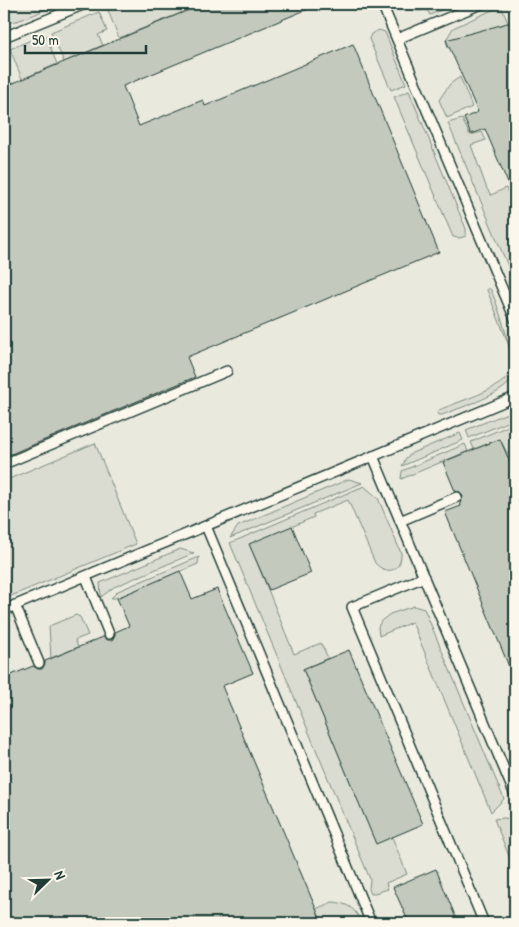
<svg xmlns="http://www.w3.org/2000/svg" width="519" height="927" font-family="'Patrick Hand',sans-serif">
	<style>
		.built { fill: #eae9de }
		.green { fill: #dbdcd1; stroke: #7d8c82 }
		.building { fill: #c4c9be; stroke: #1f3d34 }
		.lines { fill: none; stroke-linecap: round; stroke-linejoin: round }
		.lane-casing { stroke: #1f3d34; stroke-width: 12 }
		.lane { stroke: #fbf7ec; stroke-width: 9 }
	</style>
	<rect width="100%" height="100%" fill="#fbf7ec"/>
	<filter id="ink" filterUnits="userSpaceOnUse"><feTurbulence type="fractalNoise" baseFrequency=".02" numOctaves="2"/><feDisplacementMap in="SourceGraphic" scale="10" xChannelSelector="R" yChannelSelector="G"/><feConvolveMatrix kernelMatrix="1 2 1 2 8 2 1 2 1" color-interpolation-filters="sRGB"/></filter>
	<g filter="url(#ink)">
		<rect class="built" x="4" y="4" width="511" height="919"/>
		<g class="green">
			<path d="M4 4H58C43 10 19 24 4 22Z"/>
			<polygon points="118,4 203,4 119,38 107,8"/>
			<path d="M401 4H455L430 15 427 10C417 12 410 11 401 4Z"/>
			<polygon points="501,6 508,23 448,48 446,40 453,28"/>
			<polygon points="99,12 107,31 98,35 103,45 64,62 51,32"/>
			<polygon points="379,30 385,32 406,84 391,90 369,39 371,34"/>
			<polygon points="45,34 57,64 22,79 10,49"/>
			<polygon points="460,77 472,107 447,118 439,100 450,84"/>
			<polygon points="409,91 466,229 466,236 460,238 453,237 394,97"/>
			<polygon points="462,119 470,135 482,132 486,140 471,145 487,189 491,195 506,188 515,209 515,269 510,271 448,123"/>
			<path d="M488 288 491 290C500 312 519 364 508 384 495 397 459 408 442 415H438L437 412 439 410C455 403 494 391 505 379 512 372 513 363 512 353L487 290Z"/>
			<polygon points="510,412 515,412 515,419 469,438 466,430"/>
			<polygon points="515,423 515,450 507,453 500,439 474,449 471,442"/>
			<polygon points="460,433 463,440 402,466 406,458 412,453"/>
			<polygon points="95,443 136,544 4,599 4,481"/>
			<polygon points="465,444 468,451 401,479 402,471"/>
			<polygon points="349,479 362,483 230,538 238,526"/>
			<path d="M364 486 378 498 401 553C402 571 387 576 375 563L348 500 313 514 314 517 250 545 294 654 321 643 328 658 303 669 376 843 392 837 407 874 386 883 388 889 371 894 369 889 370 879 230 543Z"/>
			<polygon points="180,549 194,553 114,587 101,597 100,583"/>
			<polygon points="199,557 198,564 117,598 111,598 118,591"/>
			<polygon points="414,606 424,609 426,613 504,799 491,812 412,622 379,636 378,627 381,621 390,614"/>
			<polygon points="76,615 80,617 88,635 75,640 78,647 51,658 49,626"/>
			<polygon points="503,818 513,819 515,825 515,871 494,819"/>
			<path d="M332 902C349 903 355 909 362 923H322L316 909Z"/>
		</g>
		<g class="building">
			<polygon points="203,4 320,4 123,86 139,126 203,100 205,106 353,44 439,252 187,357 195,377 4,457 4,87"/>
			<polygon points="515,21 515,200 485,129 471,134 464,118 478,112 446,40"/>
			<polygon points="500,439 515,474 515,681 445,512 461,506 460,503 463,497 460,492 455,491 443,462"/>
			<polygon points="292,526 311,573 269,590 249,544"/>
			<polygon points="180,571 192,599 217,589 253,673 222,686 322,923 4,923 4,678 33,666 38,669 42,669 45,664 45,661 103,637 108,640 112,640 115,635 115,632 129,626 117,598"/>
			<polygon points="349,650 423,824 376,844 303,669"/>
			<polygon points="436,869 458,923 409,923 393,887"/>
		</g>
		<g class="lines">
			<defs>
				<g id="lane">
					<polyline points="382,4 515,319"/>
					<polyline points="4,37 85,4"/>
					<polyline points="397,39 481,4"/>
					<polyline points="373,456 515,795"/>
					<polyline points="4,464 227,371"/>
					<polyline points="400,521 457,497"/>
					<polyline points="206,526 371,923"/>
					<polyline points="86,577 109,634"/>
					<polyline points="424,577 352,607 484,923"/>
					<polyline points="15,605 39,663"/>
					<polyline points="4,610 515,397"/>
				</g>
			</defs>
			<use href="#lane" class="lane-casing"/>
			<use href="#lane" class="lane"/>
		</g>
	</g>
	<rect width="519" height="927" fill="none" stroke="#fbf7ec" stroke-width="20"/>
	<rect x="10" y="10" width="499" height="907" fill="none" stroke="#1f3d34" stroke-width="2" filter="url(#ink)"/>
	<g transform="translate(48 880) rotate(67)" stroke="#fbf7ec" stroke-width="4" paint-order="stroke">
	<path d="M0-4L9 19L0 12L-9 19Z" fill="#1f3d34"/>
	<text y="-8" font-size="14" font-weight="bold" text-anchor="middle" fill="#1f3d34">N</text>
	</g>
	<path d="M25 45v8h121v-8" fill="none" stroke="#1f3d34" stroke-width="2.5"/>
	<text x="32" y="45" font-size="15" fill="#1f3d34" stroke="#fbf7ec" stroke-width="4" paint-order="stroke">50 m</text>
</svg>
